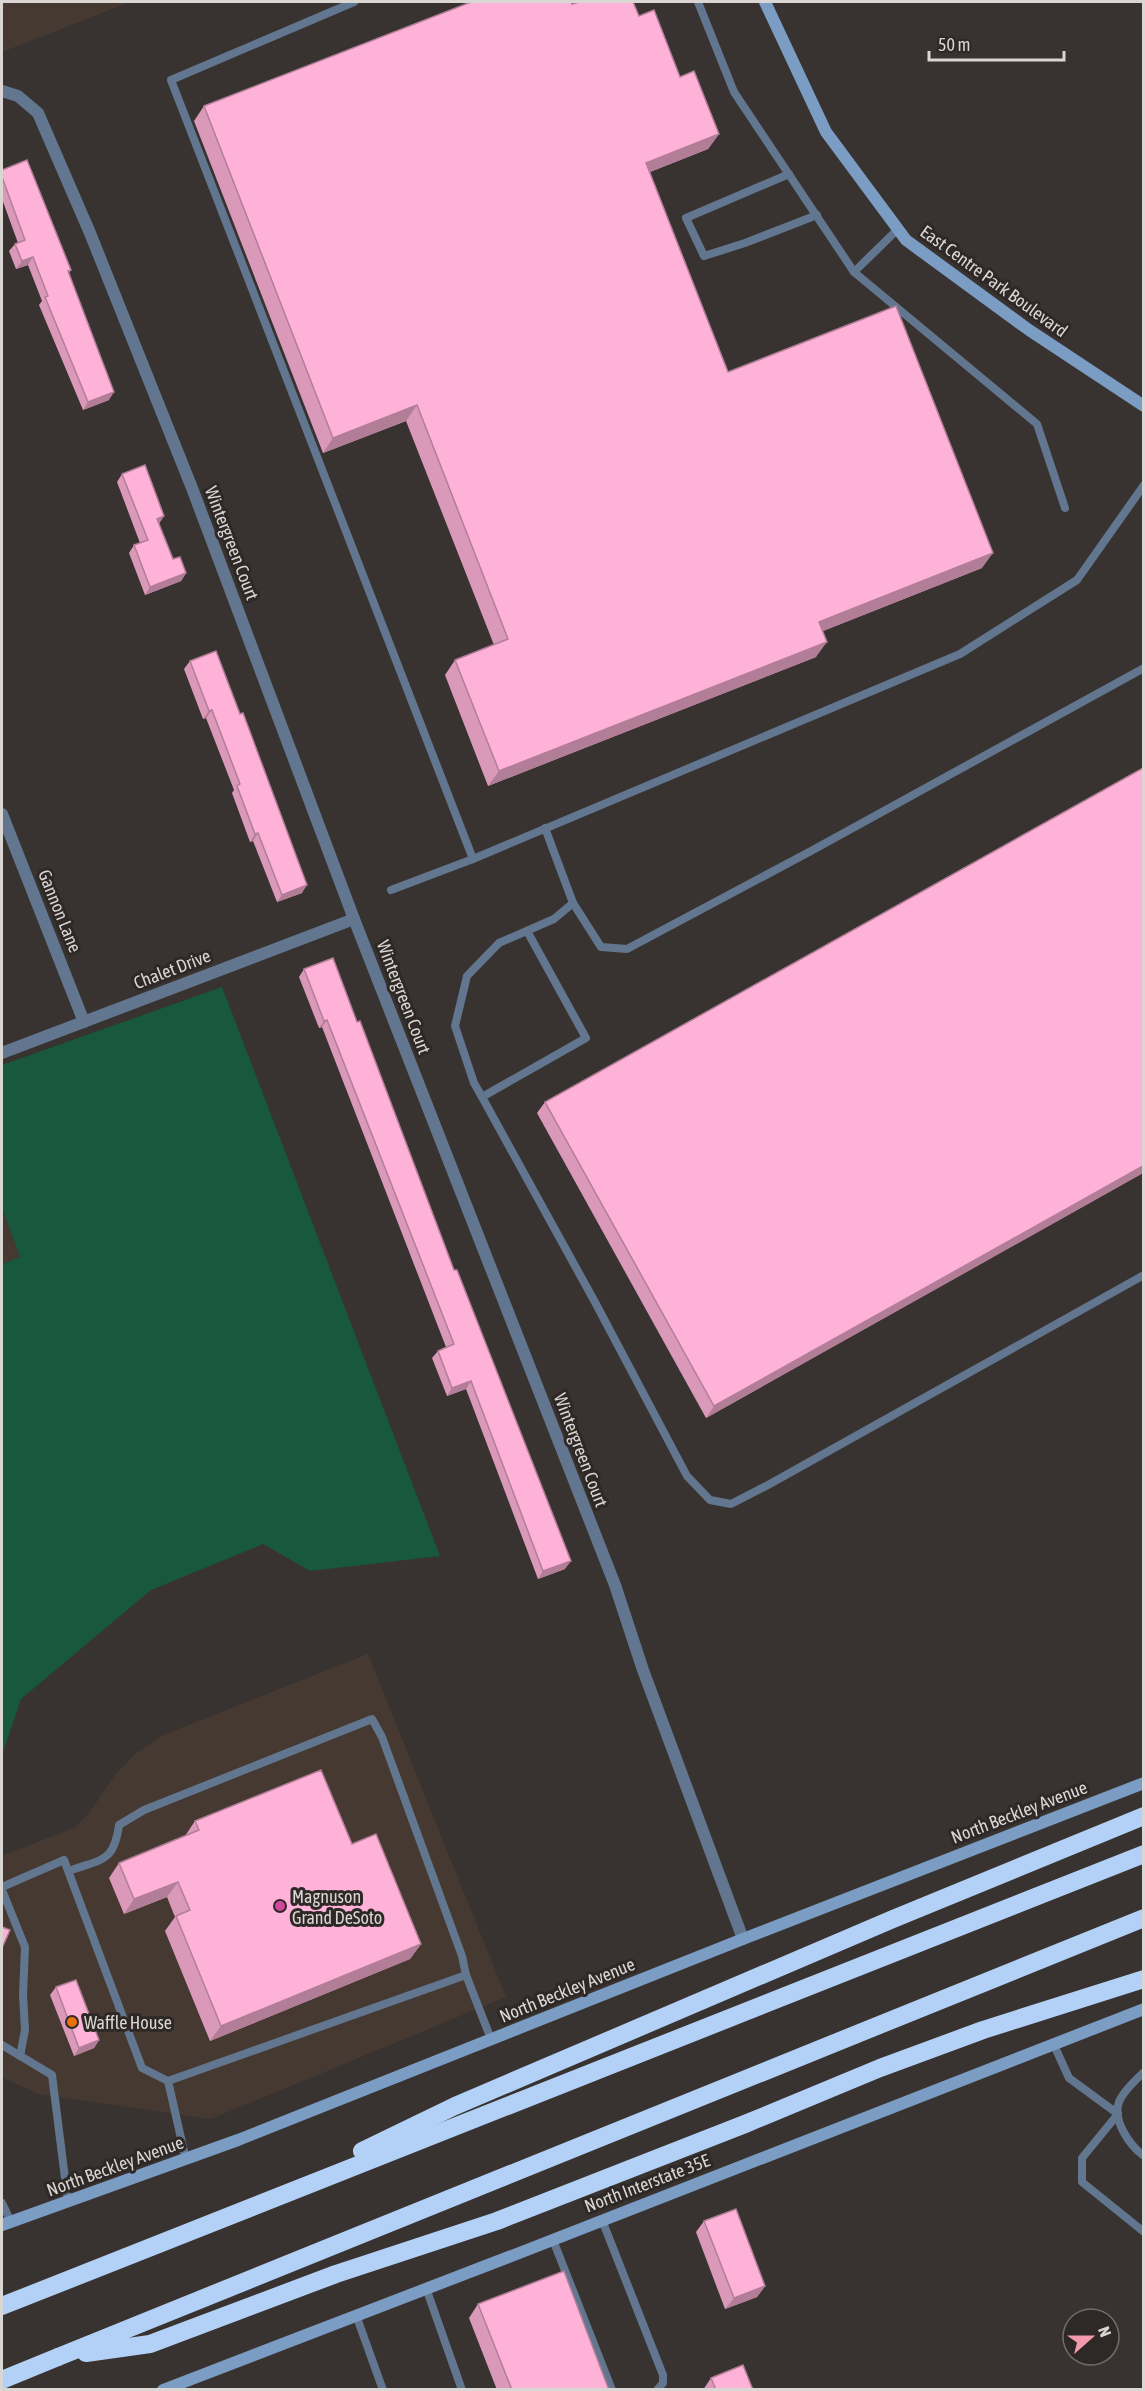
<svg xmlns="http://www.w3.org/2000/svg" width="1145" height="2391" font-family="'Asap Condensed',sans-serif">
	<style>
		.built { fill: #453932 }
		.green { fill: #18583c }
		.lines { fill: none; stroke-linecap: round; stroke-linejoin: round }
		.lane { stroke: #62778f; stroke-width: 8 }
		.street { stroke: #62778f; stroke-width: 12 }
		.secondary { stroke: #7b9cc3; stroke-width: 12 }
		.highway { stroke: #b3d1f6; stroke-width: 18 }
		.highway-bridge { stroke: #b3d1f6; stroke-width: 18 }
		.wall { fill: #db99ba }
		.shaded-wall { fill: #b27d97 }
		.building { fill: #ffb2d8; stroke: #b27d97; stroke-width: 1.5 }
		.hotel-dot { fill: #d1479c; stroke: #2e2926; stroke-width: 2 }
		.food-dot { fill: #e8710a; stroke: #2e2926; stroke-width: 2 }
		.labels { text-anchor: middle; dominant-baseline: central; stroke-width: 6; stroke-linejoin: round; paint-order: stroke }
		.street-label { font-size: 18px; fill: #dad6d4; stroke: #2e2926 }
		.poi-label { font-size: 18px; fill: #dad6d4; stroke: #2e2926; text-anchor: start }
	</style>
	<rect width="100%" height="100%" fill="#383330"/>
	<g class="built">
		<polygon points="2,2 130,2 2,52"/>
		<polygon points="2,1208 20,1257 2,1264"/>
		<polygon points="368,1654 506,1997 211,2119 38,2094 2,2077 2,1856 76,1827 91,1810 115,1775 134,1755 163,1735"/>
	</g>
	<polygon class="green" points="222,987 440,1556 310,1571 263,1544 151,1590 21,1699 2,1755 2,1264 20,1257 2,1208 2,1065"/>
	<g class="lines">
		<g class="lane">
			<polyline points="354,2 171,80 473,859"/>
			<polyline points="698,2 734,92 854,272 1037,424 1065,508"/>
			<polyline points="789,174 686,218 704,256 745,243 817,215"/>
			<polyline points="854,272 898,229"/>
			<polyline points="545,828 573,903 601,947 627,949 811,851 1144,668"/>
			<polyline points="391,890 473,859 960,654 1077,580 1144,485"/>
			<polyline points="573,903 554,919 499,943 467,976 455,1026 474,1083 482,1097 596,1304 687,1476 710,1500 731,1504 768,1485 1144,1275"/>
			<polyline points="482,1097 586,1038 527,931"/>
			<path d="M69 1871C101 1859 114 1863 119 1825L144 1810 372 1719 382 1737 462 1956 466 1975"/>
			<polyline points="2,1887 64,1860 142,2068 168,2081"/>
			<polyline points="2,1890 25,1947 23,1995 25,2030 20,2056"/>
			<polyline points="2,2045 52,2075 68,2202"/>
			<polyline points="1054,2045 1069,2078 1118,2114 1082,2158 1082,2182 1144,2232"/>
			<path d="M1144 2072C1136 2080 1123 2091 1119 2102 1112 2120 1130 2146 1144 2156"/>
			<polyline points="186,2160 168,2081 466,1975 491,2039"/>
			<polyline points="2,2203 11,2222"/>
			<polyline points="602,2220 663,2375 663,2383 657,2390"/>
			<polyline points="553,2240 612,2390"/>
			<polyline points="426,2288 462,2390"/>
			<polyline points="356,2315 383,2390"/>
		</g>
		<g class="street">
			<polyline points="2,91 18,96 38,113 90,233 192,488 354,919 615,1585 643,1670 743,1939"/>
			<polyline points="2,814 84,1022"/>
			<polyline points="2,1053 354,919"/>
		</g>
		<g class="secondary">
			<polyline points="765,2 826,132 906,240 1029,330 1144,406"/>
			<polyline points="2,2225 238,2140 743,1939 1144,1783"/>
			<polyline points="163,2390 527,2250 1144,2009"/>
		</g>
		<g class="highway">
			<polyline points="362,2151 455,2106 893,1919 1144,1816"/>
			<polyline points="2,2306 1144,1854"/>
			<polyline points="86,2353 150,2344 336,2274 497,2221 745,2124 880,2068 983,2030 1144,1979"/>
			<polyline points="58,2357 1144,1918"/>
		</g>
		<polyline class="highway-bridge" points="2,2380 58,2357"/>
	</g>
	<g class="wall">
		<polygon points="572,4 639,16 719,134 708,149 650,172 728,372 982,568 823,631 816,657 488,786 445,675 455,660 494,645 406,421 323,453 194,121 204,106"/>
		<polygon points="2,170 71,270 69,273 109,400 83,410 39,305 42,301 28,265 16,269 9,251 15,244 18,243 2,199"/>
		<polygon points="122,474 159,524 173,559 186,573 181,581 145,595 129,553 134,545 140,543 117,482"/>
		<polygon points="190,661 302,893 277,902 253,841 250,842 232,793 234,790 206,718 203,719 184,669"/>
		<polygon points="333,958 565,1569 538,1579 466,1389 447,1396 432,1358 438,1351 446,1347 322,1027 319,1028 299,977 304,969"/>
		<polygon points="545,1102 1143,1173 706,1418 537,1113"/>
		<polygon points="195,1821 352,1844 421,1944 410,1959 210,2041 165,1931 175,1917 167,1897 124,1914 109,1878 119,1863 185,1836"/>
		<polygon points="56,1987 99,2040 94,2048 74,2056 50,1995"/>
		<polygon points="704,2221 765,2286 757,2297 725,2309 696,2232"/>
		<polygon points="478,2304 609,2390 497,2390 469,2318"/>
		<polygon points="711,2378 753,2390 703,2390"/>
	</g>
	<g class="shaded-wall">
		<polygon points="719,134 708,149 635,178 646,163"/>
		<polygon points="33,257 28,265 16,269 22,261"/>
		<polygon points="114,392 109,400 83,410 88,402"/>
		<polygon points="417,405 406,421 323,453 333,438"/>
		<polygon points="164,516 159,524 157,519"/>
		<polygon points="993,553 982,568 808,637 819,622"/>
		<polygon points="186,573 181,581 145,595 150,587"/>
		<polygon points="827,642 816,657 488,786 499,771"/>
		<polygon points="212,710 206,718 203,719 209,711"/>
		<polygon points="258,833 253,841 250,842 255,834"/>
		<polygon points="307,885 302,893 277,902 282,895"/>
		<polygon points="327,1020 322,1027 319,1028 324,1021"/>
		<polygon points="1143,1166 1143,1173 706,1418 714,1406"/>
		<polygon points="471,1381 466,1389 447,1396 452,1388"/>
		<polygon points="571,1561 565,1569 538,1579 543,1571"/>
		<polygon points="178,1882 167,1897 124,1914 134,1899"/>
		<polygon points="421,1944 410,1959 210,2041 221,2026"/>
		<polygon points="99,2040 94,2048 74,2056 79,2048"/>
		<polygon points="765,2286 757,2297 725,2309 734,2298"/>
	</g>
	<g class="building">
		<polygon points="471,2 571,2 572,4 579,2 633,2 639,16 654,10 680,77 694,71 719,134 646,163 728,372 896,306 993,553 819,622 827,642 499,771 455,660 508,639 417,405 333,438 204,106"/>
		<polygon points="27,160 71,270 68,271 114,392 88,402 45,297 48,296 33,257 22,261 15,244 25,240 2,177 2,170"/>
		<polygon points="145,465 164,516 157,519 173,559 180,557 186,573 150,587 134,545 148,540 122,474"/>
		<polygon points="216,651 240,714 243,713 307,885 282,895 258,833 255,834 237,786 240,784 212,710 209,711 190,661"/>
		<polygon points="1143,768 1143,1166 714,1406 545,1102"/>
		<polygon points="333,958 357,1022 360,1021 454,1270 457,1270 571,1561 543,1571 471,1381 452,1388 438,1351 454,1344 327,1020 324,1021 304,969"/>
		<polygon points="321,1770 352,1844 376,1834 421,1944 221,2026 176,1916 190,1910 178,1882 134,1899 119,1863 199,1830 195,1821"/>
		<polygon points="2,1927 10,1930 2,1948"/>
		<polygon points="76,1980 99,2040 79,2048 56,1987"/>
		<polygon points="736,2209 765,2286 734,2298 704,2221"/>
		<polygon points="564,2271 609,2390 512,2390 478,2304"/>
		<polygon points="743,2365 753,2390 716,2390 711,2378"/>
	</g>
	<circle class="hotel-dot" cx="280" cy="1906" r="6"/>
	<circle class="food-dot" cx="72" cy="2022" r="6"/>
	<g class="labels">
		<g class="street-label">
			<text transform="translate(994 281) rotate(36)">East Centre Park Boulevard</text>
			<text transform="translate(232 543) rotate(69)">Wintergreen Court</text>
			<text transform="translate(60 911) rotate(68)">Gannon Lane</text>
			<text transform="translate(172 969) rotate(-21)">Chalet Drive</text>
			<text transform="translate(404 997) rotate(69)">Wintergreen Court</text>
			<text transform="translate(581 1450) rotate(69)">Wintergreen Court</text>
			<text transform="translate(1019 1812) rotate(-21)">North Beckley Avenue</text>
			<text transform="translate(567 1990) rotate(-22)">North Beckley Avenue</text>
			<text transform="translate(115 2166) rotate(-20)">North Beckley Avenue</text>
			<text transform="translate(647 2183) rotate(-21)">North Interstate 35E</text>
		</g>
		<g class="poi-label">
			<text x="292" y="1896">Magnuson<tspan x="292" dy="21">Grand DeSoto</tspan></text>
			<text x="84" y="2022">Waffle House</text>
		</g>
	</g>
	<rect width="1145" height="2391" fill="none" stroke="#dad6d4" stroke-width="6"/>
	<g transform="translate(1091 2337) rotate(69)"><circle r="28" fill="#2e2926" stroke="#736e6c" stroke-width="1.5"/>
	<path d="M0-4.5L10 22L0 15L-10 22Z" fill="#f39aac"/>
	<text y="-9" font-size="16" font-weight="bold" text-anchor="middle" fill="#dad6d4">N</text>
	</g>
	<path d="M929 51v9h135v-9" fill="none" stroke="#dad6d4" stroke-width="3"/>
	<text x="938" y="51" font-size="18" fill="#dad6d4" stroke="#2e2926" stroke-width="4.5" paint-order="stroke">50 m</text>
</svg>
